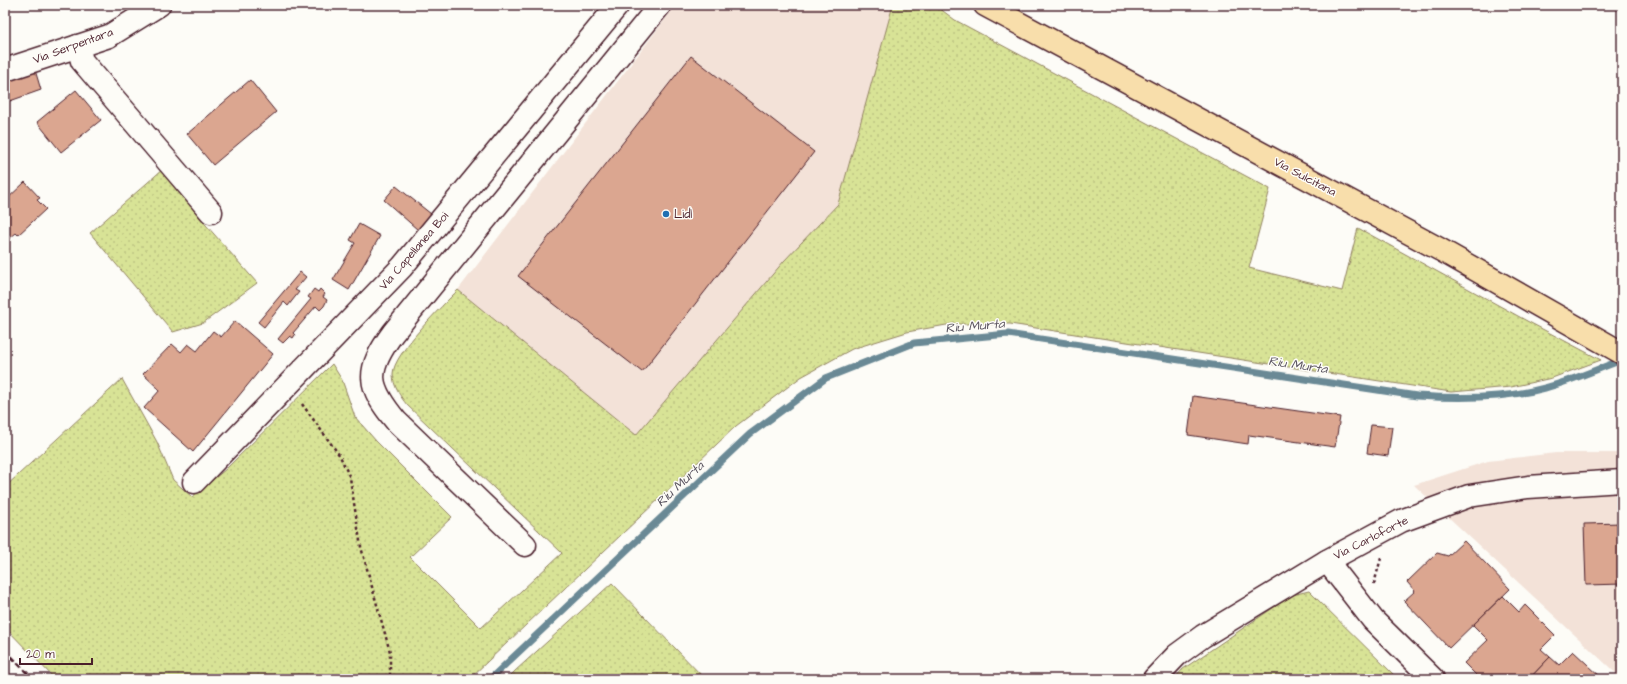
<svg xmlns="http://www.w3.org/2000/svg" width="1627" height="684" font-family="'Architects Daughter',sans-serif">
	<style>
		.built { fill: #f3e2d8 }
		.grass { fill: url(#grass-dots); stroke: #918160 }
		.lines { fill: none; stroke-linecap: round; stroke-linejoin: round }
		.stream { stroke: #6a8995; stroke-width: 7 }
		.building { fill: #dba690; stroke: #4a1f2b }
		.minor-casing { stroke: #4a1f2b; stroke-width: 25 }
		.major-casing { stroke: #4a1f2b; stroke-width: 25 }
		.path { stroke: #4a1f2b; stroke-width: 2.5; stroke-dasharray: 3 3; stroke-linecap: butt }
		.minor { stroke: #fdfcf7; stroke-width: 22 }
		.major { stroke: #f8deab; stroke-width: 22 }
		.rail { stroke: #4a1f2b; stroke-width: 3; stroke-dasharray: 6 3; stroke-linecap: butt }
		.poi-dot { fill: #1f6fb2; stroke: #fdfcf7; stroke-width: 1.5 }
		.labels { text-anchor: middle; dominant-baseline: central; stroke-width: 3; stroke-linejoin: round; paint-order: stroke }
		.street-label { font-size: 12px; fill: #4a1f2b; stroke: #fdfcf7 }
		.poi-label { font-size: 12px; fill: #4a1f2b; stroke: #fdfcf7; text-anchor: start }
		.water-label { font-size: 13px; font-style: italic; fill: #5a5460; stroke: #fdfcf7 }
	</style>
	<defs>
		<pattern id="grass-dots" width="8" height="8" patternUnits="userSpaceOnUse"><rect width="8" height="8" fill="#d8e396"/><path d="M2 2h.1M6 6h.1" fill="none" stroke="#bbc281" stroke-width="1.8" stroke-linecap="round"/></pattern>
	</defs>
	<rect width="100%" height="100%" fill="#fdfcf7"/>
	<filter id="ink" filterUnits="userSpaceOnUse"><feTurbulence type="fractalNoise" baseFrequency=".025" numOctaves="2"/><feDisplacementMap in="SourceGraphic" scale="8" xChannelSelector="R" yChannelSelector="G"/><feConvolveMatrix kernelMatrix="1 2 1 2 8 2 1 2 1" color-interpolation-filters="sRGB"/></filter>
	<g filter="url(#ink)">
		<g class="built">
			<polygon points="676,5 893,5 838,204 784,261 636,435 458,290"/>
			<polygon points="1556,453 1622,453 1622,679 1414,485 1488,461"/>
		</g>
		<g class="grass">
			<path d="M893 5H935L955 20 1270 189 1249 268 1342 291 1358 228 1527 321 1601 360 1552 378 1511 387 1451 392 1010 324H952L907 332 852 349 801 377 736 426 469 679H55L5 627V487L122 379 157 442 173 480 192 497 226 469 332 364 342 380 355 417 376 441 452 517 410 557 481 628 562 553 407 405C400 396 393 386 393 374 393 354 443 305 458 290L636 435 784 261 838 204Z"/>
			<polygon points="163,169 199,217 257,283 203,323 173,332 90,233"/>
			<polygon points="612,583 705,679 507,679 515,671"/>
			<polygon points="1309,591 1398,679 1174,679 1183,669 1292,595"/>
		</g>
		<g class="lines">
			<path class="stream" d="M490 679 750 434 826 378 914 343 1008 334 1417 396C1459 399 1504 399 1545 388 1571 381 1597 369 1622 360"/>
		</g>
		<g class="building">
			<polygon points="691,56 814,152 642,372 518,276"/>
			<polygon points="35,70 41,90 10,101 5,80"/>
			<polygon points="250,80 276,112 213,165 187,134"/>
			<polygon points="76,90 101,120 61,152 37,122"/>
			<polygon points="25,182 40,198 37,200 46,209 18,235 16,233 5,242 5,201"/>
			<polygon points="396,186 431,214 418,230 384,200"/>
			<polygon points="359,224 380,236 349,290 333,280 355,243 350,240"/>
			<polygon points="300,272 306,277 295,290 299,292 288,306 284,302 264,327 258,322"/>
			<polygon points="314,289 318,292 320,289 325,294 323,297 327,300 324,306 320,310 316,306 293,333 295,335 293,338 290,336 283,343 278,339 311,299 308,297"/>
			<polygon points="235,321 273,354 193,452 144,408 160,390 143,374 172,344 181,352 188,344 197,351 213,331 221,337"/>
			<polygon points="1193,396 1340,417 1335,447 1249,435 1248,444 1188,435"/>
			<polygon points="1371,425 1392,427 1388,456 1367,453"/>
			<polygon points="1622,523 1622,584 1586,585 1584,524"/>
			<polygon points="1464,541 1510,589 1449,648 1404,601 1415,591 1407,582 1437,553 1448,556"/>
			<polygon points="1503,596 1519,612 1525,605 1555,635 1541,649 1550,657 1529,679 1480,679 1464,663 1488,640 1473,625"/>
			<polygon points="1573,651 1603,679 1529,679 1550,657 1559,665"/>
		</g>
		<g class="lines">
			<defs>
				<g id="minor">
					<polyline points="78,46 82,61 211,212"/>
					<polyline points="5,70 109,36 159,5"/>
					<polyline points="194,482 402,267 618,5"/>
					<path d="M525 545 396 421C367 386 365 371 393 333L660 5"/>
					<polyline points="1327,561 1373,620 1433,679"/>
					<polyline points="1154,679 1177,655 1203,636 1327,561 1401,521 1469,496 1528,487 1622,481"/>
				</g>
				<polyline id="major" points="985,5 1441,250 1622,353"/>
			</defs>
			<use href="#minor" class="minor-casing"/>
			<use href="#major" class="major-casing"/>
			<g class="path">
				<polyline points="302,404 340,456 350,478 361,547 390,652 390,679"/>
				<polyline points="1374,584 1381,558"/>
			</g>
			<use href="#minor" class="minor"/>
			<use href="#major" class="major"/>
			<g class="rail">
				<polyline points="5,650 33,679"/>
				<polyline points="5,678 6,679"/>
			</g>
		</g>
	</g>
	<circle class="poi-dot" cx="666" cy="214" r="4"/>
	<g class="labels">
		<g class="street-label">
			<text transform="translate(73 46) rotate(-20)">Via Serpentara</text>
			<text transform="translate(1305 177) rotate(28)">Via Sulcitana</text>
			<text transform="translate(414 251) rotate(-49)">Via Capellanea Boi</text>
			<text transform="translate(1371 538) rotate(-27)">Via Carloforte</text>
		</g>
		<g class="poi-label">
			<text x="674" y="214">Lidl</text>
		</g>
		<g class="water-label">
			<text transform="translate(975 326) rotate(-5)">Riu Murta</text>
			<text transform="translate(1298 365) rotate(8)">Riu Murta</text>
			<text transform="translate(680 484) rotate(-43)">Riu Murta</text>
		</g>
	</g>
	<rect width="1627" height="684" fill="none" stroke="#fdfcf7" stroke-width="20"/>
	<rect x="10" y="10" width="1607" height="664" fill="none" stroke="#4a1f2b" stroke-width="1.5" filter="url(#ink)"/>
	<path d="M20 658v6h72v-6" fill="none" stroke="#4a1f2b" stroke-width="2"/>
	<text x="26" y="658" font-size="12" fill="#4a1f2b" stroke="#fdfcf7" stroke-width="3" paint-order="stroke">20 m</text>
</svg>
